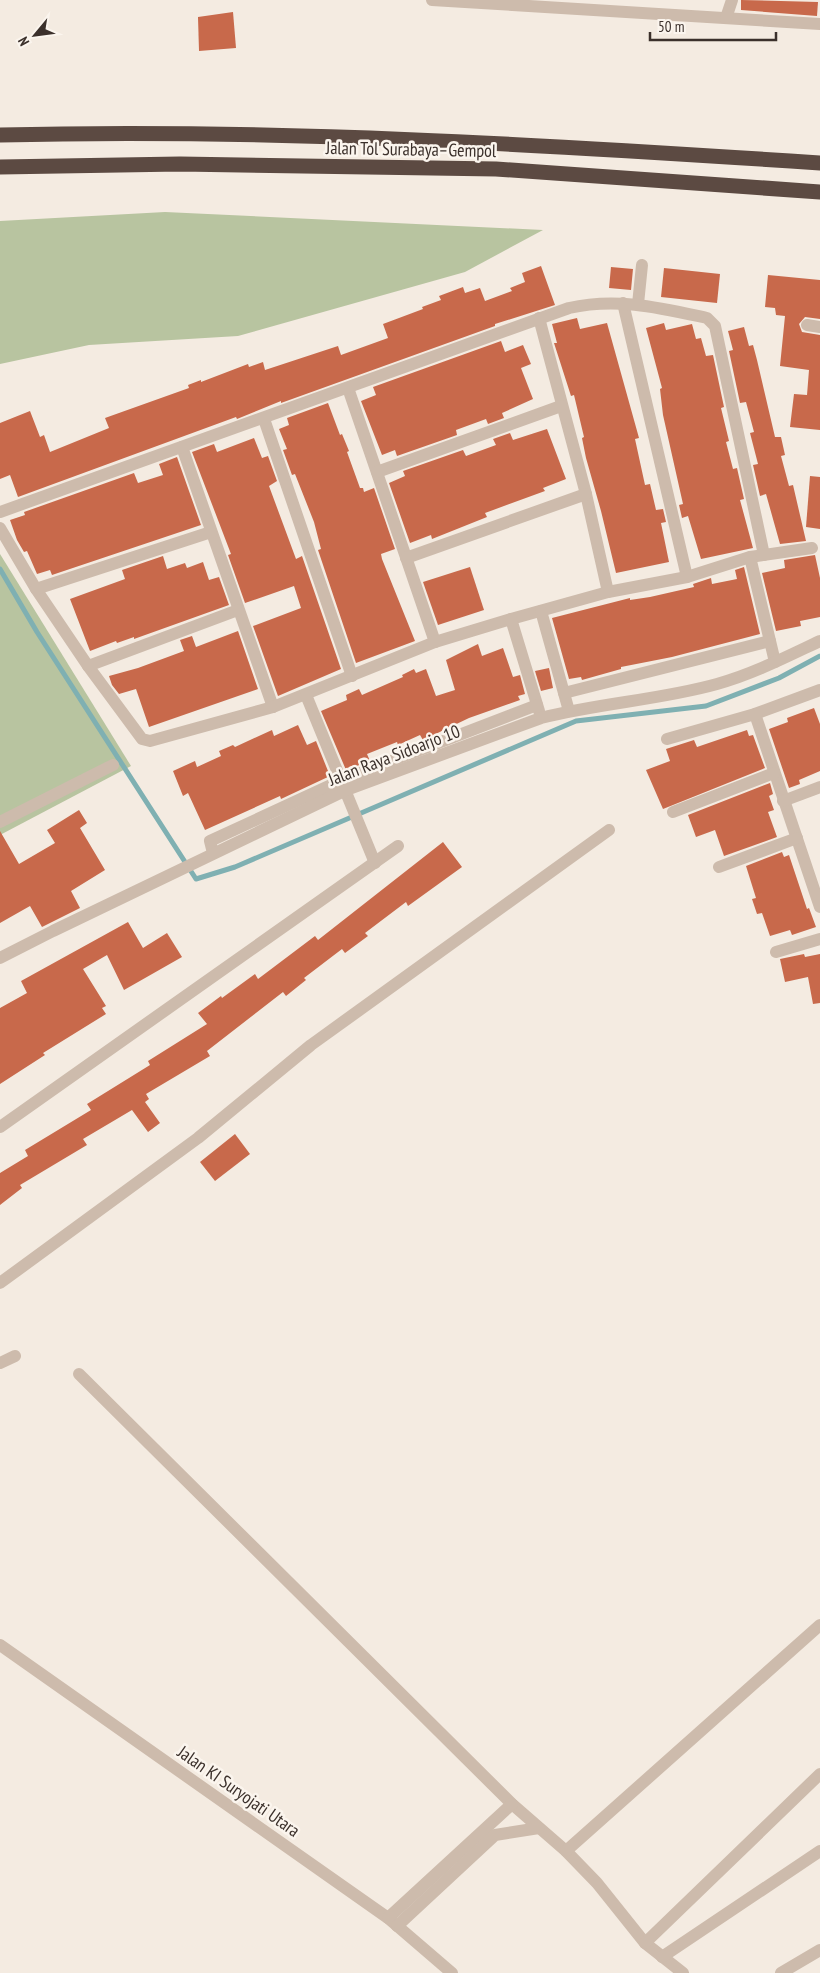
<svg xmlns="http://www.w3.org/2000/svg" width="820" height="1973" font-family="'PT Sans Narrow',sans-serif">
	<style>
		.green { fill: #b8c4a0 }
		.lines { fill: none; stroke-linecap: round; stroke-linejoin: round }
		.stream { stroke: #7fb0b2; stroke-width: 5 }
		.building { fill: #c8694b }
		.minor { stroke: #cdbbac; stroke-width: 12 }
		.highway { stroke: #5c4a42; stroke-width: 15 }
		.labels { text-anchor: middle; dominant-baseline: central; stroke-width: 5; stroke-linejoin: round; paint-order: stroke }
		.street-label { font-size: 18px; fill: #3b302b; stroke: #fbf5ee }
	</style>
	<rect width="100%" height="100%" fill="#f4ebe1"/>
	<g class="green">
		<polygon points="165,212 543,230 465,272 238,336 89,345 0,364 0,221"/>
		<polygon points="0,554 131,766 0,835"/>
	</g>
	<g class="lines">
		<polyline class="stream" points="0,569 37,632 196,879 235,867 576,721 706,706 779,678 820,656"/>
	</g>
	<g class="building">
		<polygon points="741,0 818,2 817,16 741,10"/>
		<polygon points="233,12 236,48 199,51 198,17"/>
		<polygon points="541,266 555,305 495,324 495,326 281,403 281,401 237,419 236,417 18,497 10,475 0,479 0,423 30,411 40,437 44,435 50,452 109,428 105,418 189,388 188,385 201,380 201,382 248,364 249,367 263,362 265,370 338,346 341,355 388,338 383,324 423,309 422,307 441,300 439,296 463,287 465,293 480,288 485,301 512,291 510,288 525,282 522,273"/>
		<polygon points="611,267 633,269 631,290 609,288"/>
		<polygon points="664,268 720,274 717,303 661,297"/>
		<polygon points="768,275 820,280 820,319 805,317 799,324 802,332 820,335 820,430 790,427 794,394 807,395 809,370 780,366 785,316 776,315 775,308 765,307"/>
		<polygon points="577,318 580,329 607,323 639,438 635,439 645,485 650,484 656,510 663,509 666,522 661,523 669,562 616,573 601,511 586,458 582,438 584,437 574,395 571,396 554,343 557,343 552,324"/>
		<polygon points="664,323 666,330 692,324 696,339 701,338 706,356 713,355 724,407 721,408 729,441 726,442 733,469 737,468 744,499 740,500 753,548 701,559 688,516 682,518 679,505 683,504 663,415 660,389 662,388 646,328"/>
		<polygon points="744,327 749,346 753,345 757,360 775,437 781,437 785,455 781,456 789,486 793,485 806,541 780,544 766,494 760,496 753,465 758,464 750,433 754,432 746,402 740,403 729,351 733,350 728,331"/>
		<polygon points="501,341 505,352 523,345 531,364 521,368 533,399 502,413 504,418 488,424 486,419 456,430 457,435 397,456 395,450 382,455 361,401 376,395 373,387"/>
		<polygon points="328,403 340,435 342,434 349,451 347,452 360,488 363,488 364,492 374,488 395,549 381,554 382,559 415,641 356,663 318,550 321,549 314,522 295,474 292,475 283,450 287,449 279,429 289,425 287,418"/>
		<polygon points="547,429 566,479 543,488 545,491 485,513 487,517 432,539 431,535 410,543 389,483 405,476 403,471 463,450 466,456 496,445 493,439 510,433 513,440"/>
		<polygon points="254,438 262,458 268,456 277,481 269,486 296,559 302,556 341,669 278,696 253,626 301,608 294,586 245,603 228,555 231,554 192,452 214,444 217,452"/>
		<polygon points="177,457 201,525 52,575 50,570 37,574 27,551 24,552 17,540 10,520 25,515 24,512 134,473 138,483 163,475 159,464"/>
		<polygon points="810,476 820,477 820,529 806,527"/>
		<polygon points="815,555 820,578 820,617 800,621 801,626 776,631 762,573 785,568 784,560"/>
		<polygon points="163,556 167,569 185,563 187,568 203,562 209,580 219,577 229,605 134,639 134,637 117,643 116,641 90,651 70,599 125,579 122,570"/>
		<polygon points="470,567 484,610 438,625 423,582"/>
		<polygon points="744,567 760,634 672,657 621,667 621,669 582,680 581,677 569,679 552,618 630,598 630,600 650,597 694,587 693,584 711,578 712,584 737,579 735,570"/>
		<polygon points="238,631 258,689 149,727 136,689 119,694 112,685 109,676 138,668 184,651 180,640 192,636 196,647"/>
		<polygon points="478,644 482,656 503,648 513,677 520,675 525,694 518,696 520,700 469,718 423,740 420,735 398,745 397,742 367,754 370,761 346,770 321,711 347,700 346,695 359,689 362,695 403,677 402,675 414,669 416,673 426,669 436,696 455,690 446,660"/>
		<polygon points="549,668 553,688 541,691 535,671"/>
		<polygon points="814,708 820,724 820,771 799,780 800,784 789,788 769,729 788,722 787,718"/>
		<polygon points="298,725 307,745 316,741 330,776 281,799 280,796 205,830 188,793 183,796 173,771 195,761 197,767 221,756 219,751 233,745 235,747 272,730 274,736"/>
		<polygon points="747,730 749,736 753,735 765,768 663,809 646,770 670,761 666,749 694,740 697,747"/>
		<polygon points="770,783 773,794 769,796 774,810 768,812 777,837 724,856 715,830 696,837 688,815"/>
		<polygon points="79,810 87,823 80,828 105,870 71,891 80,908 42,927 30,906 0,923 0,831 19,864 55,843 47,830"/>
		<polygon points="443,842 462,867 408,906 406,902 365,933 368,936 345,953 342,949 304,978 306,980 286,996 283,992 207,1051 210,1056 146,1094 149,1099 145,1102 160,1123 148,1132 132,1110 83,1139 87,1145 20,1185 22,1188 0,1205 0,1173 28,1156 25,1150 91,1110 87,1104 150,1065 148,1061 207,1024 198,1013 221,996 222,998 255,974 258,979 315,936 318,940"/>
		<polygon points="782,852 784,857 789,855 807,909 809,908 816,927 792,935 790,930 770,936 762,913 757,914 752,899 756,898 746,866"/>
		<polygon points="128,922 143,948 167,933 182,957 124,990 107,955 83,969 106,1006 102,1008 106,1014 43,1053 45,1055 0,1084 0,1008 27,993 21,981"/>
		<polygon points="804,954 805,957 820,954 820,1003 813,1004 808,977 785,982 780,959"/>
		<polygon points="235,1134 250,1154 215,1181 200,1162"/>
	</g>
	<g class="lines">
		<g class="minor">
			<polyline points="432,0 820,24"/>
			<polyline points="726,18 732,0"/>
			<polyline points="623,303 687,577"/>
			<polyline points="638,304 642,265"/>
			<polyline points="539,318 586,494 608,592"/>
			<polyline points="807,325 820,327"/>
			<polyline points="348,388 435,642"/>
			<polyline points="264,419 352,676"/>
			<polyline points="182,447 273,707"/>
			<polyline points="377,472 561,406"/>
			<path d="M0 512 569 308C617 297 661 308 707 318L715 326 764 555"/>
			<polyline points="0,528 36,589 88,666 142,739 150,741 273,707 435,642 511,619 608,592 687,577 750,557 812,548"/>
			<polyline points="750,557 775,662"/>
			<polyline points="406,558 586,494"/>
			<polyline points="36,589 211,532"/>
			<polyline points="541,611 569,711"/>
			<polyline points="511,619 539,711"/>
			<polyline points="88,666 238,610"/>
			<polyline points="564,693 770,641"/>
			<polyline points="306,695 375,863"/>
			<polyline points="755,714 820,907"/>
			<polyline points="667,739 755,714 820,690"/>
			<polyline points="783,801 820,787"/>
			<polyline points="673,812 774,773"/>
			<polyline points="0,822 113,765"/>
			<polyline points="213,853 210,841 342,780 537,705"/>
			<polyline points="719,867 797,838"/>
			<polyline points="776,952 820,939"/>
			<path d="M0 958 53 931 346 790 541 718C599 703 660 700 717 684 753 674 786 657 820 641"/>
			<polyline points="0,1127 398,846"/>
			<polyline points="0,1283 198,1138 311,1045 609,830"/>
			<polyline points="0,1363 15,1356"/>
			<polyline points="79,1374 512,1804 566,1851 597,1883 645,1943 683,1973"/>
			<polyline points="0,1645 388,1918 452,1973"/>
			<polyline points="566,1851 820,1625"/>
			<polyline points="388,1918 512,1804"/>
			<polyline points="397,1926 495,1835 539,1828"/>
			<polyline points="645,1943 820,1774"/>
			<polyline points="662,1957 820,1851"/>
			<polyline points="781,1973 820,1950"/>
		</g>
		<g class="highway">
			<path d="M0 135C273 128 547 145 820 163"/>
			<polyline points="0,167 180,164 496,169 820,192"/>
		</g>
	</g>
	<g class="labels">
		<g class="street-label">
			<text transform="translate(411 149) rotate(1)">Jalan Tol Surabaya–Gempol</text>
			<text transform="translate(394 755) rotate(-21)">Jalan Raya Sidoarjo 10</text>
			<text transform="translate(239 1791) rotate(35)">Jalan KI Suryojati Utara</text>
		</g>
	</g>
	<g transform="translate(35 35) rotate(241)" stroke="#fbf5ee" stroke-width="4" paint-order="stroke">
	<path d="M0-4L9 19L0 12L-9 19Z" fill="#3b302b"/>
	<text y="-8" font-size="14" font-weight="bold" text-anchor="middle" fill="#3b302b">N</text>
	</g>
	<path d="M650 32v8h126v-8" fill="none" stroke="#3b302b" stroke-width="2.5"/>
	<text x="658" y="32" font-size="15" fill="#3b302b" stroke="#fbf5ee" stroke-width="4" paint-order="stroke">50 m</text>
</svg>
